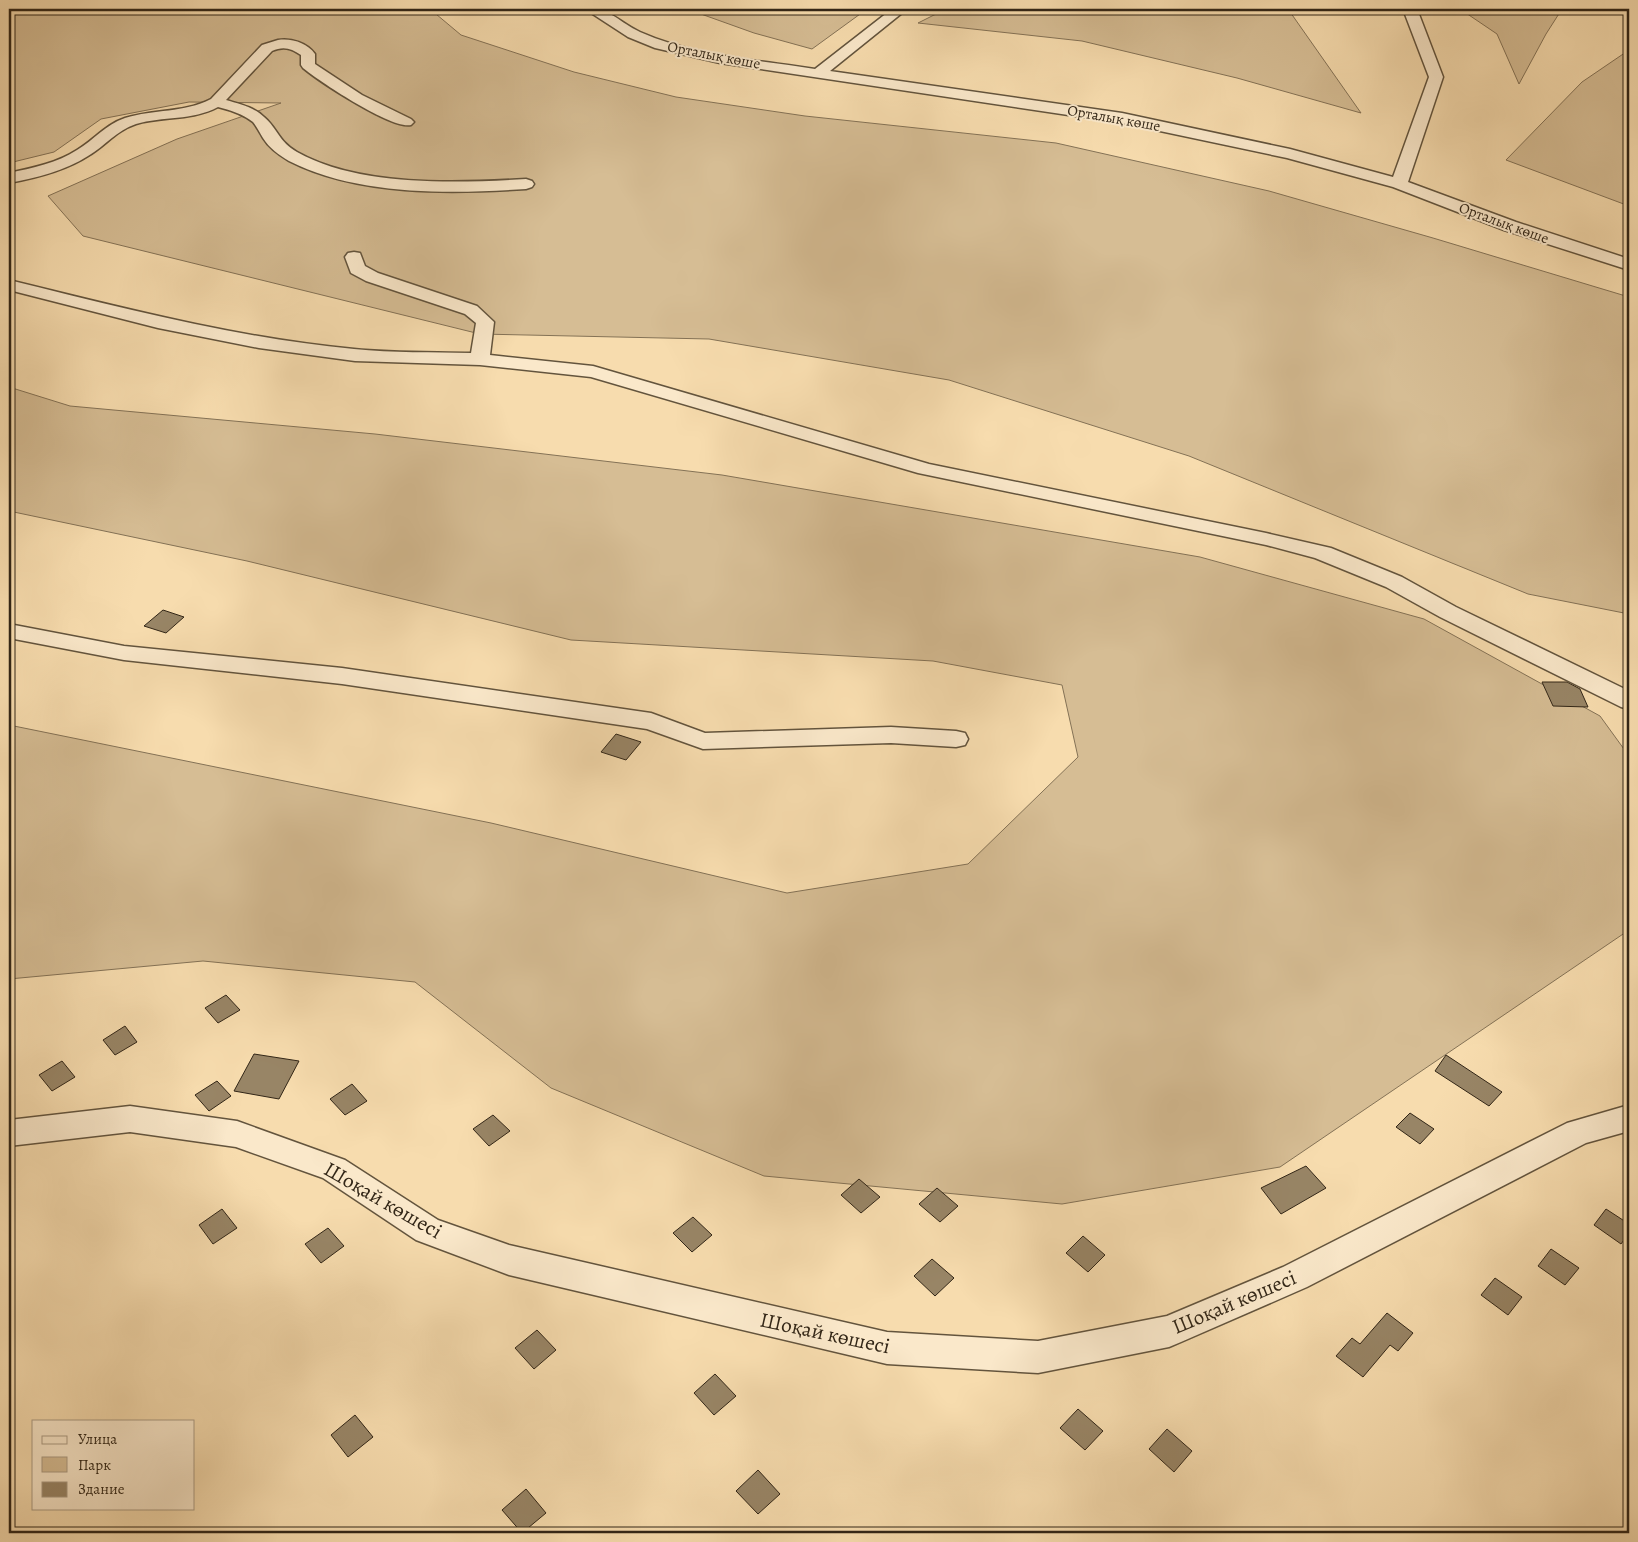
<svg xmlns="http://www.w3.org/2000/svg" width="1638" height="1542" font-family="Alegreya,serif">
	<style>
		.green { fill: #d6bd94; stroke: #847256 }
		.building { fill: #988566; stroke: #322617 }
		.lines { fill: none; stroke-linecap: round; stroke-linejoin: round }
		.minor-casing { stroke: #63543d; stroke-width: 3 }
		.minor { fill: #fae8ca; fill-rule: evenodd }
		.labels { text-anchor: middle; dominant-baseline: central; stroke-width: 4; stroke-linejoin: round; paint-order: stroke }
		.far-street-label { font-size: 15px; fill: #322617; stroke: #fae8ca }
		.near-street-label { font-size: 21px; fill: #322617; stroke: #fae8ca }
	</style>
	<rect width="100%" height="100%" fill="#f7dcae"/>
	<filter id="stains"><feTurbulence type="fractalNoise" baseFrequency=".004" numOctaves="4"/><feColorMatrix values="0 0 0 0 .2 0 0 0 0 .09 0 0 0 0 .02 0 0 0 .5 -.17"/></filter>
	<radialGradient id="worn" r=".72"><stop offset=".6" stop-color="#630" stop-opacity="0"/><stop offset="1" stop-color="#630" stop-opacity=".3"/></radialGradient>
	<g class="green">
		<polygon points="9,9 430,9 461,35 574,72 676,97 805,116 1056,143 1269,191 1433,238 1629,297 1629,614 1528,594 1189,456 949,380 709,339 480,334 83,236 48,196 177,139 281,103 189,102 101,119 54,152 9,163"/>
		<polygon points="687,9 867,9 812,49 754,33"/>
		<polygon points="946,9 1288,9 1361,113 1237,78 1082,41 918,23"/>
		<polygon points="1460,9 1562,9 1546,34 1519,84 1497,34"/>
		<polygon points="1629,50 1629,206 1506,160 1582,82"/>
		<polygon points="9,387 70,406 375,434 722,475 1200,557 1424,619 1600,716 1629,756 1629,930 1280,1167 1062,1204 764,1176 551,1088 415,982 203,961 9,979 9,725 491,823 787,893 968,864 1078,757 1062,685 933,661 571,640 247,561 9,511"/>
	</g>
	<g class="building">
		<polygon points="163,610 184,617 166,633 144,626"/>
		<polygon points="1542,682 1567,682 1580,689 1588,707 1553,706"/>
		<polygon points="616,734 641,742 626,760 601,752"/>
		<polygon points="226,995 240,1010 218,1023 205,1008"/>
		<polygon points="125,1026 137,1042 115,1055 103,1040"/>
		<polygon points="254,1054 299,1061 279,1099 234,1091"/>
		<polygon points="1446,1055 1502,1092 1489,1106 1435,1071"/>
		<polygon points="62,1061 75,1077 52,1091 39,1075"/>
		<polygon points="217,1081 231,1096 209,1111 195,1095"/>
		<polygon points="352,1084 367,1101 345,1115 330,1099"/>
		<polygon points="1410,1113 1434,1129 1420,1144 1396,1127"/>
		<polygon points="493,1115 510,1131 489,1146 473,1129"/>
		<polygon points="1306,1166 1326,1188 1281,1214 1261,1188"/>
		<polygon points="859,1179 880,1197 861,1213 841,1195"/>
		<polygon points="937,1188 958,1206 940,1222 919,1204"/>
		<polygon points="222,1209 237,1228 213,1244 199,1225"/>
		<polygon points="1606,1209 1629,1224 1629,1233 1621,1244 1594,1225"/>
		<polygon points="693,1217 712,1235 692,1252 673,1233"/>
		<polygon points="328,1228 344,1246 321,1263 305,1244"/>
		<polygon points="1083,1236 1105,1255 1088,1272 1066,1253"/>
		<polygon points="1551,1249 1579,1268 1565,1285 1538,1266"/>
		<polygon points="932,1259 954,1278 935,1296 914,1276"/>
		<polygon points="1495,1278 1522,1297 1508,1315 1481,1295"/>
		<polygon points="1387,1313 1413,1333 1398,1351 1390,1345 1363,1377 1336,1356 1352,1338 1360,1344"/>
		<polygon points="537,1330 556,1350 534,1369 515,1348"/>
		<polygon points="715,1374 736,1396 714,1415 694,1393"/>
		<polygon points="1078,1409 1103,1431 1085,1450 1060,1428"/>
		<polygon points="355,1415 373,1437 348,1457 331,1435"/>
		<polygon points="1167,1429 1192,1451 1174,1472 1149,1449"/>
		<polygon points="758,1470 780,1494 758,1514 736,1491"/>
		<polygon points="526,1489 546,1513 522,1533 502,1510"/>
	</g>
	<g class="lines">
		<defs>
			<g id="minor">
				<path d="M585 9C610 7 618 22 640 32 694 56 757 60 815 69L892 9H907L830 71 1122 113 1290 149 1393 177 1429 77 1403 9H1417L1443 77 1408 182 1516 222 1629 259V270L1504 230 1393 187 1287 158 1122 123 720 63 655 48 628 37Z"/>
				<path d="M278 40C292 38 307 43 315 54V64L318 66 362 95 411 119 414 122 411 125C393 130 320 82 303 68L301 65V55C291 48 283 46 272 51L226 100C239 104 254 107 264 117 278 129 279 142 297 152 359 187 457 183 526 179L532 181 534 184 532 187 526 189C451 194 357 196 289 161 279 155 269 148 263 138 260 133 257 127 253 122 243 114 230 110 218 107 192 121 163 116 136 124 117 130 105 146 88 156 65 171 36 178 9 183V173C32 168 57 163 77 150 94 140 106 124 125 118 154 109 184 113 211 99L262 45Z"/>
				<path d="M354 252 360 253 365 266 378 273 477 306 494 322 490 355 593 366 929 464 1266 533 1331 548 1402 577 1456 607 1629 691V709L1621 707 1440 617 1386 587 1315 558 1266 545 918 473 591 377 480 365 355 361 259 348 158 328 9 290V280C123 308 237 338 354 349 393 353 433 352 471 353L476 323 465 314 366 281 351 273 345 257 348 253Z"/>
				<polygon points="9,624 124,646 342,668 651,713 705,733 891,727 956,731 965,733 968,739 965,745 956,747 891,743 703,749 647,729 342,684 124,660 9,638"/>
				<polygon points="1629,1105 1629,1131 1586,1143 1307,1287 1181,1342 1169,1347 1038,1373 887,1364 509,1275 416,1240 323,1178 236,1147 130,1132 9,1146 9,1120 130,1106 237,1121 345,1160 438,1220 509,1245 887,1332 1038,1341 1167,1316 1283,1267 1567,1123"/>
			</g>
		</defs>
		<use href="#minor" class="minor-casing"/>
		<use href="#minor" class="minor"/>
	</g>
	<g class="labels">
		<g class="far-street-label">
			<text transform="translate(714 55) rotate(11)">Орталық көше</text>
			<text transform="translate(1114 118) rotate(10)">Орталық көше</text>
			<text transform="translate(1504 223) rotate(20)">Орталық көше</text>
		</g>
		<g class="near-street-label">
			<text transform="translate(383 1200) rotate(30)">Шоқай көшесі</text>
			<text transform="translate(1234 1302) rotate(-23)">Шоқай көшесі</text>
			<text transform="translate(825 1333) rotate(12)">Шоқай көшесі</text>
		</g>
	</g>
	<rect width="1638" height="1542" fill="none" stroke="#f7dcae" stroke-width="30"/>
	<rect x="10" y="10" width="1618" height="1522" fill="none" stroke="#322617" stroke-width="2.5"/>
	<rect x="15" y="15" width="1608" height="1512" fill="none" stroke="#322617"/>
	<rect x="32" y="1420" width="162" height="90" fill="#fae8ca" stroke="#aa9a82"/>
	<rect x="42" y="1436" width="25" height="8" fill="#fae8ca" stroke="#aa9a82"/>
	<text x="78" y="1444" font-size="15" fill="#322617">Улица</text>
	<rect x="42" y="1457" width="25" height="15" fill="#d6bd94" stroke="#aa9a82"/>
	<text x="78" y="1470" font-size="15" fill="#322617">Парк</text>
	<rect x="42" y="1482" width="25" height="15" fill="#988566" stroke="#aa9a82"/>
	<text x="78" y="1494" font-size="15" fill="#322617">Здание</text>
	<rect width="100%" height="100%" filter="url(#stains)"/>
	<rect width="100%" height="100%" fill="url(#worn)"/>
</svg>
